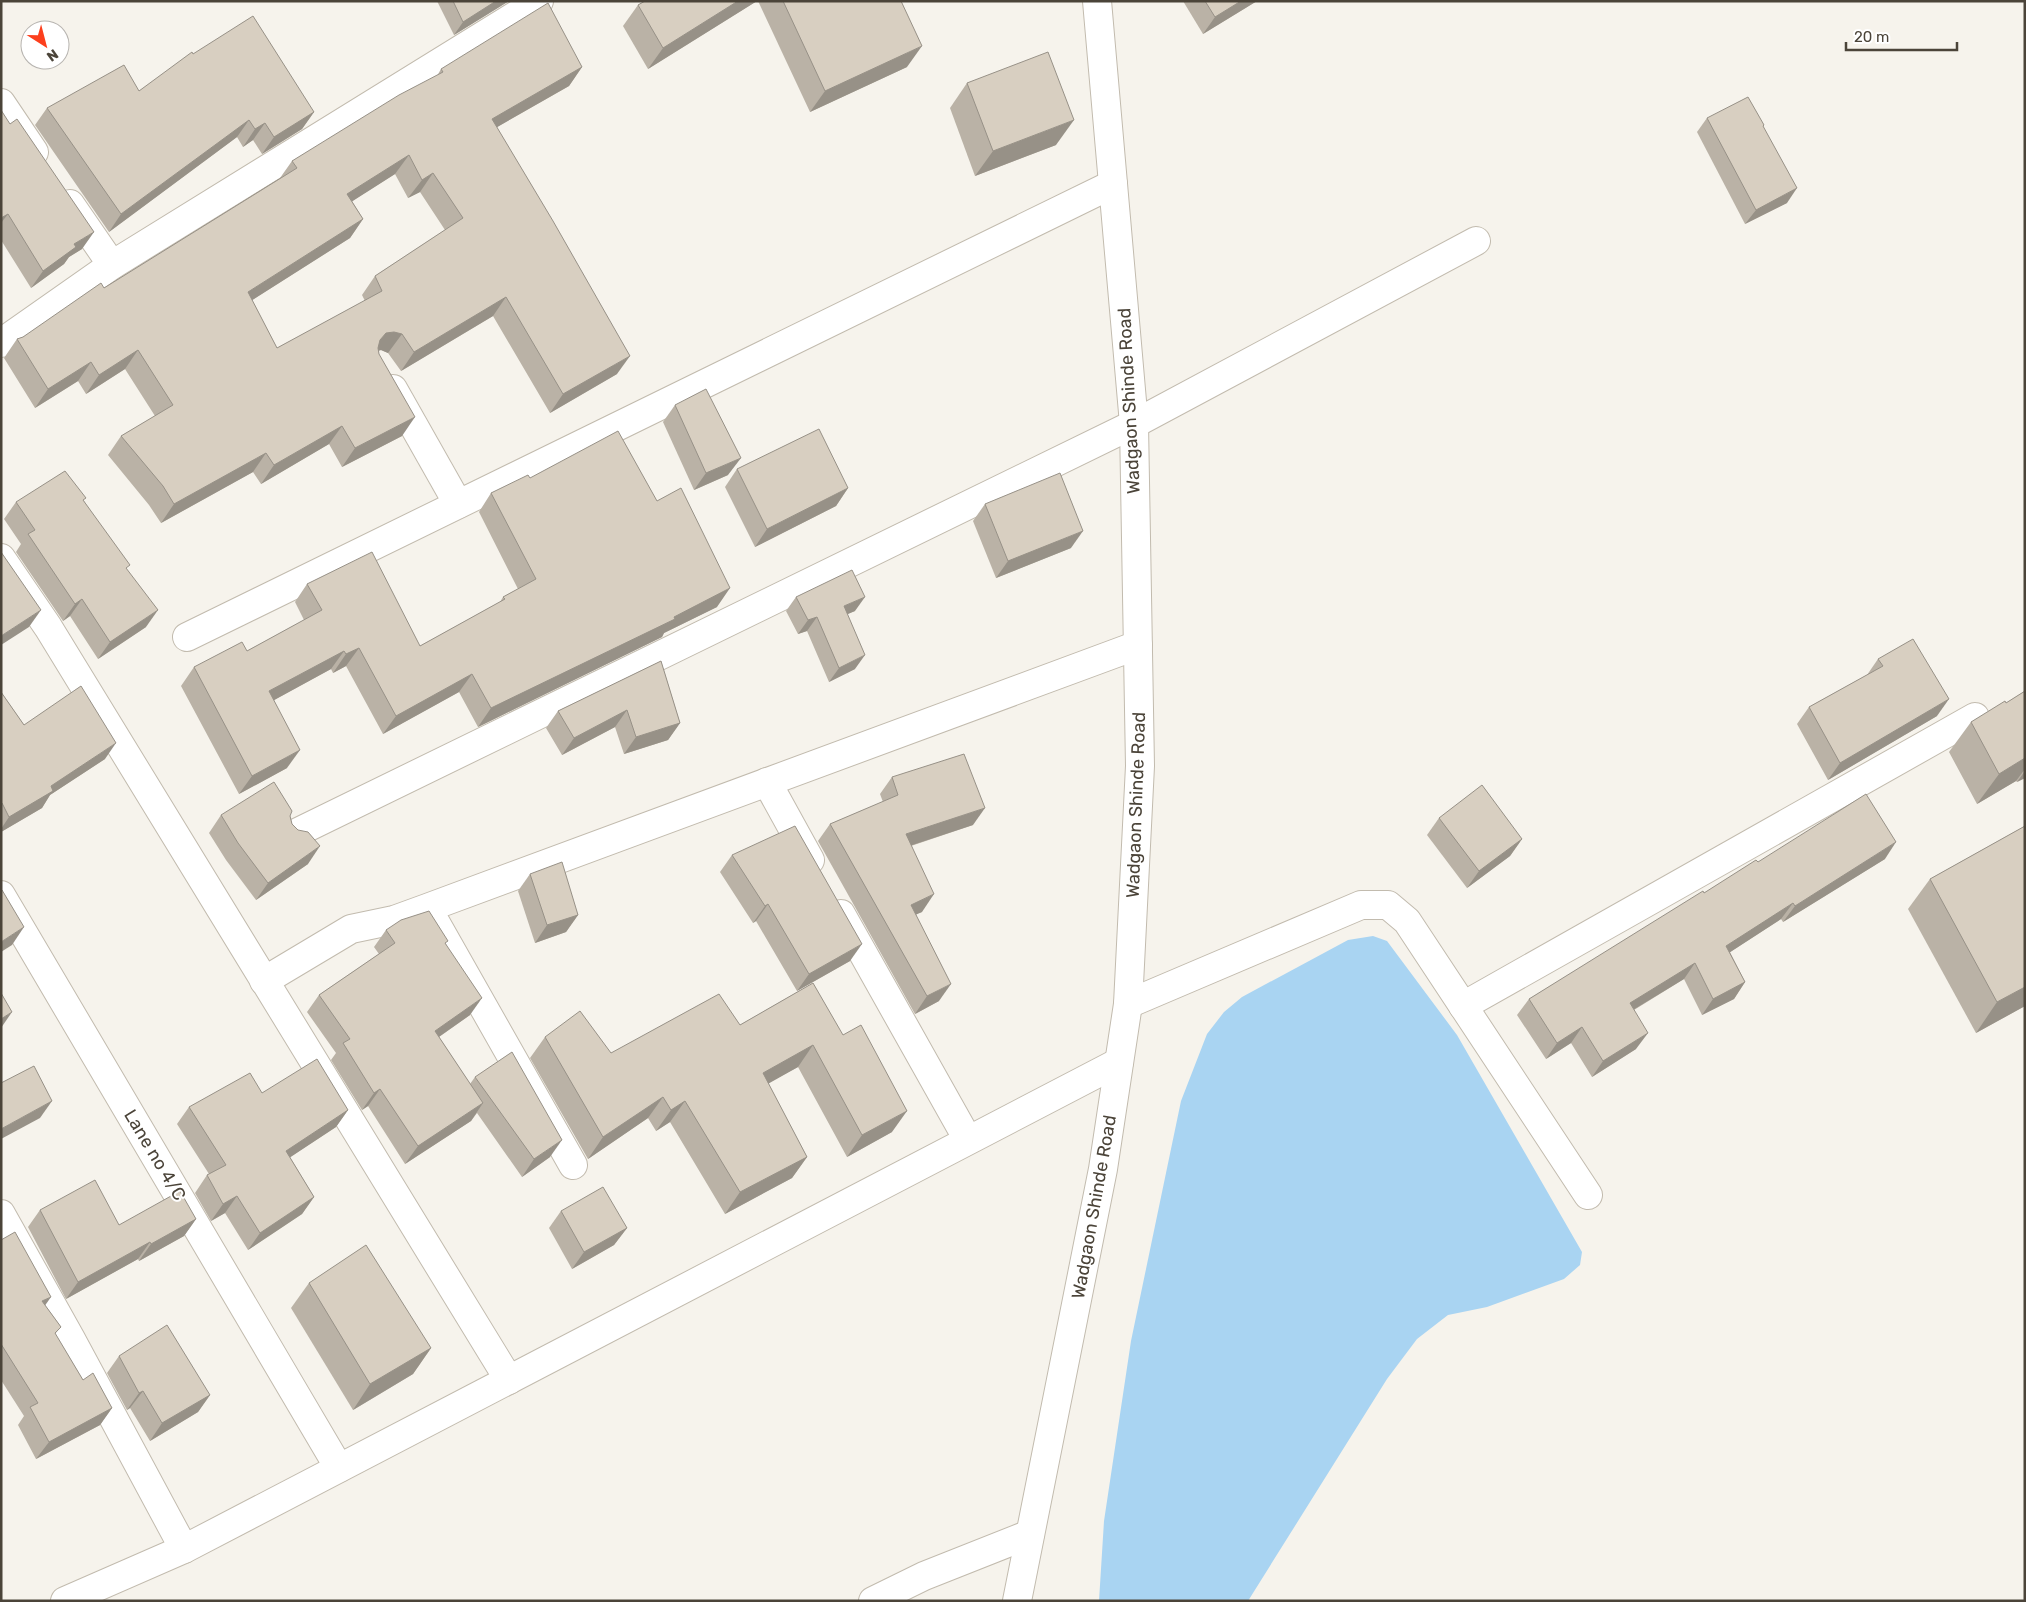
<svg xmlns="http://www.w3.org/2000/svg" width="2026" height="1602" font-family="Rubik,sans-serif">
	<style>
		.water { fill: #a9d4f2 }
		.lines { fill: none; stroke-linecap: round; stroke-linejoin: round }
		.minor-casing { stroke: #c2bbae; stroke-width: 30 }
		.minor { stroke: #fff; stroke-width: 28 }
		.wall { fill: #bab2a6; fill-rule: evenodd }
		.shaded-wall { fill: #979187 }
		.building { fill: #d8cfc1; stroke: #979187; fill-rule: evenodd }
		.labels { text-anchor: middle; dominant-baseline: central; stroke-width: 4; stroke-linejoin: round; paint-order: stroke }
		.street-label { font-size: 18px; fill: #4b4439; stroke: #fff }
	</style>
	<rect width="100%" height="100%" fill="#f6f3ec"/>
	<polygon class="water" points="1373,936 1387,941 1457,1035 1582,1252 1580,1265 1564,1279 1487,1307 1448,1315 1417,1339 1387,1379 1248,1601 1099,1601 1104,1521 1131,1341 1181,1101 1207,1034 1224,1012 1242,997 1348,940"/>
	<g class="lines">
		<defs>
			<g id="minor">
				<polyline points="1,103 34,152"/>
				<polyline points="70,204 112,265"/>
				<polyline points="1,343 112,265 539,1"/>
				<polyline points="393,389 458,504"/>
				<polyline points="1,558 48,627 509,1380"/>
				<polyline points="187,637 1113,184"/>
				<polyline points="767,782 810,860"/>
				<polyline points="294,834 1134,424 1476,241"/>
				<polyline points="1,895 339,1468"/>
				<polyline points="429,911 573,1165"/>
				<polyline points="841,914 968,1140"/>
				<polyline points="264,981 351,929 394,920 427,908 1138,645"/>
				<polyline points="1128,1004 1361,905 1388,905 1407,921 1588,1195"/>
				<polyline points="1463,1006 1975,717"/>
				<polyline points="1,1214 71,1339 184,1549"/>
				<polyline points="65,1601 184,1549 1119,1062"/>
				<polyline points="873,1601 924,1576 1030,1534"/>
				<polyline points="1017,1601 1103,1169 1128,1004 1140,766 1134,424 1097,1"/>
			</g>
		</defs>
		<use href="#minor" class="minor-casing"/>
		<use href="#minor" class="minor"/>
	</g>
	<g class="wall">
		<polygon points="437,1 509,1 454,35"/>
		<polygon points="645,1 757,1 648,69 623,26 638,5"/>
		<polygon points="758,1 901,1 907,67 810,112"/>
		<polygon points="1183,1 1257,1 1203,34"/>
		<polygon points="193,54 314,112 302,129 262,154 253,140 243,147 237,137 109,232 35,125 47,108 139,91"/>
		<path d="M582 67 569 86 497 127 617 374 550 413 493 316 401 371 388 353 381 350 378 351 402 436 342 467 329 444 261 484 253 472 161 523 149 505 108 455 121 436 155 416 125 369 86 394 78 381 35 408 4 358 17 339 23 337 104 288 280 178 292 161 437 76 441 69ZM395 174 408 198 420 192 445 230 375 276 362 295 365 301 277 348 252 300 350 238 363 219 352 201Z"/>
		<polygon points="967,83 1056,145 975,176 950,108"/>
		<polygon points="1,110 82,249 69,257 64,264 31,288 1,240"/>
		<polygon points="1707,118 1763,126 1787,203 1745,224 1697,132"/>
		<polygon points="675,405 728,475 694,490 663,422"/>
		<polygon points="737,469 848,488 836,506 755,547 725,487"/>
		<polygon points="530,478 717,607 664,633 662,637 478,727 459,692 383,734 346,666 333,673 331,669 274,700 287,768 239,794 181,686 194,667 247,651 304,620 295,602 307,584 420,646 500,602 503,597 518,589 479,512 491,493"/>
		<polygon points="84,501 127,570 146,627 98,659 70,616 63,621 16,552 21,544 4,519 16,502"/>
		<polygon points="985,504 1071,548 996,578 973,521"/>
		<polygon points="796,597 855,611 847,614 855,669 829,682 807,631 798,634 786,611"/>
		<polygon points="1878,659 1937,716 1828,780 1797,724 1809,707 1867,675"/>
		<polygon points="661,661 680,723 668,740 624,754 615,727 562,755 546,728 558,711"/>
		<polygon points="2025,691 2025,778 2017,782 2016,781 1977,804 1949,752 1971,722 2006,703"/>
		<polygon points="1,692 24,725 105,759 50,795 42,808 1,832"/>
		<polygon points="892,777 973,825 911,846 922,912 916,914 939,1001 915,1014 818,841 830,824 883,802 880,794"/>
		<polygon points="221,815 290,816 292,824 308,864 256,900 226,860 209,833"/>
		<polygon points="1439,818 1522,839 1510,856 1467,888 1427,835"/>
		<polygon points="2025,826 2025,1006 1976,1033 1908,909 1930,879"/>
		<polygon points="732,855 850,961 797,991 756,921 753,923 720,872"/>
		<polygon points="1885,859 1783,922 1781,919 1730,952 1745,982 1734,999 1702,1015 1684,979 1634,1010 1636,1049 1592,1077 1571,1043 1546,1059 1517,1015 1529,999 1704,893 1758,862"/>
		<polygon points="530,874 578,915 566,932 535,943 518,891"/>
		<polygon points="386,930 446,944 470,1015 439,1037 470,1084 475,1077 550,1157 522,1177 477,1113 471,1121 405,1164 368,1106 362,1110 331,1060 336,1053 307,1012 319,995 379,954 374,947"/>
		<polygon points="813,983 892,1132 847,1157 798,1067 768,1083 807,1157 792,1178 725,1214 670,1122 656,1131 648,1118 588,1159 530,1058 545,1037 611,1053 740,1025"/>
		<polygon points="262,1093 348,1110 336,1127 290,1157 314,1197 302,1214 248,1250 225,1213 211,1221 195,1193 207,1175 209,1174 177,1124 189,1107"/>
		<polygon points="40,1210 119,1225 196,1219 184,1236 139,1261 138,1259 66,1299 28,1227"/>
		<polygon points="561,1211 627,1228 614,1245 572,1269 549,1228"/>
		<polygon points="1,1240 45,1305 61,1327 55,1334 83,1380 112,1408 100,1425 36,1459 18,1425 24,1416 1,1380"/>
		<polygon points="309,1283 431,1348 413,1374 353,1410 291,1308"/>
		<polygon points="119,1356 210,1395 198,1412 150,1441 130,1408 127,1410 107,1373"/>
	</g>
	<g class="shaded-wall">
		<polygon points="496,1 509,1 454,35 463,22"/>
		<polygon points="738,1 757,1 648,69 663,48"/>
		<polygon points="1241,1 1257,1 1203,34 1215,17"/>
		<polygon points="922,46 907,67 810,112 825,91"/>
		<polygon points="582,67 569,86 478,138 492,119"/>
		<polygon points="314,112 302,129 262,154 274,137"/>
		<polygon points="249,120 237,137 109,232 121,214"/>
		<polygon points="1074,120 1056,145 975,176 993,151"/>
		<polygon points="265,123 253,140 243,147 255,129"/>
		<polygon points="409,155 395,174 334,213 347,194"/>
		<polygon points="433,173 420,192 408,198 422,180"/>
		<polygon points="1797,188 1787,203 1745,224 1756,210"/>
		<polygon points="8,214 1,223 1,218"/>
		<polygon points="363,219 350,238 235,311 248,292"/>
		<polygon points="94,232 82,249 69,257 64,264 31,288 43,271 74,244"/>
		<polygon points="506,297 493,316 401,371 414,352"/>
		<polygon points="394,332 402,334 388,353 381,350 373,352 380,340 386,333"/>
		<polygon points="138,350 125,369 86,394 99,375"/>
		<polygon points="630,356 617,374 550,413 563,394"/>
		<polygon points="91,362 78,381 35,408 48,389"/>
		<polygon points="415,417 402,436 342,467 355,448"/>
		<polygon points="342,426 329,444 261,484 274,465"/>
		<polygon points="266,453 253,472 161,523 174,504"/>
		<polygon points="741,458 728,475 694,490 706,473"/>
		<polygon points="848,488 836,506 755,547 767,529"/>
		<polygon points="1083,531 1071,548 996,578 1008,561"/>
		<polygon points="730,588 717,607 664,633 662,637 478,727 491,708"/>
		<polygon points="865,597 855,611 834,620 844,606"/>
		<polygon points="82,599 70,616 63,621 75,604"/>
		<polygon points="41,610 29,627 1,645 1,636"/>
		<polygon points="158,610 146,627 98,659 110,642"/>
		<polygon points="817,617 807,631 798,634 808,620"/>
		<polygon points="359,648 346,666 333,673 346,654"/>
		<polygon points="344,651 331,669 256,710 269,691"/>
		<polygon points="865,655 855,669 829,682 839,668"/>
		<polygon points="472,674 459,692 383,734 396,716"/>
		<polygon points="1949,699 1937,716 1828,780 1840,763"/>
		<polygon points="627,710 615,727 562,755 574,738"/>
		<polygon points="680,723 668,740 624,754 636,737"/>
		<polygon points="116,743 105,759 50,795 42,808 1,832 1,829 9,817 51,786"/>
		<polygon points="300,750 287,768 239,794 252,776"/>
		<polygon points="2025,758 2025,769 2016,781 1977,804 1999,774"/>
		<polygon points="2025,771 2025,778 2017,782"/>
		<polygon points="985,808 973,825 894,851 906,834"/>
		<polygon points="1522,839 1510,856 1467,888 1479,871"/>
		<polygon points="1896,842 1885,859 1783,922 1795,906"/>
		<polygon points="320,846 308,864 256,900 268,883"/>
		<polygon points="934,894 922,912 899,922 911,905"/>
		<polygon points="1793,903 1781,919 1715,962 1726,946"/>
		<polygon points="768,904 756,921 753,923 765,906"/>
		<polygon points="578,915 566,932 535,943 547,925"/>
		<polygon points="24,927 12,945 1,952 1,942"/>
		<polygon points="862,944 850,961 797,991 809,974"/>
		<polygon points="1695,963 1684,979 1618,1019 1630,1003"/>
		<polygon points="1745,982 1734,999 1702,1015 1713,999"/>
		<polygon points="951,984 939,1001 915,1014 927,996"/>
		<polygon points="2025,987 2025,1006 1976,1033 1997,1002"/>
		<polygon points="482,998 470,1015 423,1048 435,1031"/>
		<polygon points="12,1012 1,1028 1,1019"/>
		<polygon points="1582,1027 1571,1043 1546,1059 1557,1043"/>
		<polygon points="1648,1033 1636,1049 1592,1077 1603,1061"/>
		<polygon points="813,1045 798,1067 748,1095 763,1073"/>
		<polygon points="380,1089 368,1106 362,1110 374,1093"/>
		<polygon points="663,1097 648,1118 588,1159 603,1137"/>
		<polygon points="52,1101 40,1118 1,1139 1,1129"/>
		<polygon points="685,1101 670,1122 656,1131 671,1110"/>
		<polygon points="483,1103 471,1121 405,1164 418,1146"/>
		<polygon points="348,1110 336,1127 274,1168 286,1151"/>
		<polygon points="907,1111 892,1132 847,1157 862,1135"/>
		<polygon points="562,1140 550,1157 522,1177 534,1159"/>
		<polygon points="807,1157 792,1178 725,1214 740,1192"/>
		<polygon points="237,1196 225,1213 211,1221 223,1204"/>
		<polygon points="314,1197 302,1214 248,1250 260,1233"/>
		<polygon points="196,1219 184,1236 139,1261 151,1244"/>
		<polygon points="627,1228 614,1245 572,1269 584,1252"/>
		<polygon points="150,1242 138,1259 66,1299 78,1282"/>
		<polygon points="51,1297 39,1314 42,1301"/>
		<polygon points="431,1348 413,1374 353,1410 370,1384"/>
		<polygon points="143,1391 130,1408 127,1410 139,1393"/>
		<polygon points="210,1395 198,1412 150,1441 162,1423"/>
		<polygon points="112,1408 100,1425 36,1459 49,1442"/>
	</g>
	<g class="building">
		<polygon points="453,1 496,1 463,22"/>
		<polygon points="645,1 738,1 663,48 638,5"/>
		<polygon points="783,1 901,1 922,46 825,91"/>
		<polygon points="1205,1 1241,1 1215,17"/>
		<path d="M548 3 582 67 492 119 553 221 630 356 563 394 506 297 414 352 402 334 394 332 386 333 380 340 378 348 379 354 415 417 355 448 342 426 274 465 266 453 174 504 163 486 121 436 173 405 138 350 99 375 91 362 48 389 17 339 23 337 101 283 104 288 297 168 292 161 399 95 443 72 441 69ZM409 155 422 180 433 173 463 218 375 276 382 291 277 348 248 292 363 219 347 194Z"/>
		<polygon points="253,16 314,112 274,137 265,123 255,129 249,120 121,214 47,108 124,65 139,91 192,52 193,54"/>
		<polygon points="1048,52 1074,120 993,151 967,83"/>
		<polygon points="1748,97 1764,125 1763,126 1797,188 1756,210 1707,118"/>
		<polygon points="1,110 10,124 17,119 94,232 74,244 76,247 43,271 8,214 1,218"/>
		<polygon points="706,389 741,458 706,473 675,405"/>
		<polygon points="819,429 848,488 767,529 737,469"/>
		<polygon points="618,431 657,501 681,488 730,588 674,617 675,619 491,708 472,674 396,716 359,648 346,654 344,651 269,691 300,750 252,776 194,667 242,642 247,651 322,610 307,584 372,552 420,646 505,599 503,597 536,579 491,493 528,475 530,478"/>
		<polygon points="65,471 86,498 83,500 130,565 126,568 158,610 110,642 82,599 75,604 28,534 35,530 16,502"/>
		<polygon points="1060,473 1083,531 1008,561 985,504"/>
		<polygon points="1,552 41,610 1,636"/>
		<polygon points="852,570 865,597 844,606 865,655 839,668 817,617 808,620 796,597"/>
		<polygon points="1913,639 1949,699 1840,763 1809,707 1883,666 1878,659"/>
		<polygon points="661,661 680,723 636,737 627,710 574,738 558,711"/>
		<polygon points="81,686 116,743 51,786 53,791 9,817 2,803 1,803 1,692 24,725"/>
		<polygon points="2025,691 2025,758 1999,774 1971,722 2005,701 2006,703"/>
		<polygon points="964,754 985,808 906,834 934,894 911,905 951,984 927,996 830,824 898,795 892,777"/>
		<polygon points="274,782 292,811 290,816 292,824 298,830 308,832 320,846 268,883 238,843 221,815"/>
		<polygon points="1482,785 1522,839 1479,871 1439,818"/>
		<polygon points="1866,794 1896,842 1795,906 1793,903 1726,946 1745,982 1713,999 1695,963 1630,1003 1648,1033 1603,1061 1582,1027 1557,1043 1529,999 1703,891 1704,893 1756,860 1758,862"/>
		<polygon points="795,826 862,944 809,974 768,904 765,906 732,855"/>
		<polygon points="2025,826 2025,987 1997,1002 1930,879"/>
		<polygon points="562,862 578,915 547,925 530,874"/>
		<polygon points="1,890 2,890 24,927 1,942"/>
		<polygon points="429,911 448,941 445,943 482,998 435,1031 483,1103 418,1146 380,1089 374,1093 343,1043 350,1039 319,995 395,943 386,930 401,920"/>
		<polygon points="813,983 843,1035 861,1025 907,1111 862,1135 813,1045 763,1073 807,1157 740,1192 685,1101 671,1110 663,1097 603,1137 545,1037 580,1011 611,1053 719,994 740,1025"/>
		<polygon points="1,993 12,1012 1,1019"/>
		<polygon points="512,1052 562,1140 534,1159 475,1077"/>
		<polygon points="317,1059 348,1110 286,1151 314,1197 260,1233 237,1196 223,1204 207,1175 226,1165 189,1107 250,1073 262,1093"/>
		<polygon points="34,1066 52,1101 1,1129 1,1083"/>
		<polygon points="95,1180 119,1225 180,1191 196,1219 151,1244 150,1242 78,1282 40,1210"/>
		<polygon points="603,1187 627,1228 584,1252 561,1211"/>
		<polygon points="15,1232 51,1297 42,1301 61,1327 55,1333 83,1380 93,1373 112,1408 49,1442 30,1407 38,1403 1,1344 1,1240"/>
		<polygon points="366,1245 431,1348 370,1384 309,1283"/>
		<polygon points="167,1325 210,1395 162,1423 143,1391 139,1393 119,1356"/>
	</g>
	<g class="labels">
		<g class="street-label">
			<text transform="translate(1129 401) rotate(-93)">Wadgaon Shinde Road</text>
			<text transform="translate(1136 805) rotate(-88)">Wadgaon Shinde Road</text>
			<text transform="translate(155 1155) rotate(59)">Lane no 4/C</text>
			<text transform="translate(1094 1207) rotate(-80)">Wadgaon Shinde Road</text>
		</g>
	</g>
	<rect width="2026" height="1602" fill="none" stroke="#4b4439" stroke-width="5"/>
	<g transform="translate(45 45) rotate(144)"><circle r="24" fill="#ffffff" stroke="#b7b4b0"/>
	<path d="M0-4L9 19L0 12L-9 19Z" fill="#fc3f1d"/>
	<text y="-8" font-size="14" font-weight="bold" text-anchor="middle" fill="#4b4439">N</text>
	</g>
	<path d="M1846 42v8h111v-8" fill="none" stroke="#4b4439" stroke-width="2.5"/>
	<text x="1854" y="42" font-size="15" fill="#4b4439" stroke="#ffffff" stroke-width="4" paint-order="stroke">20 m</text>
</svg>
